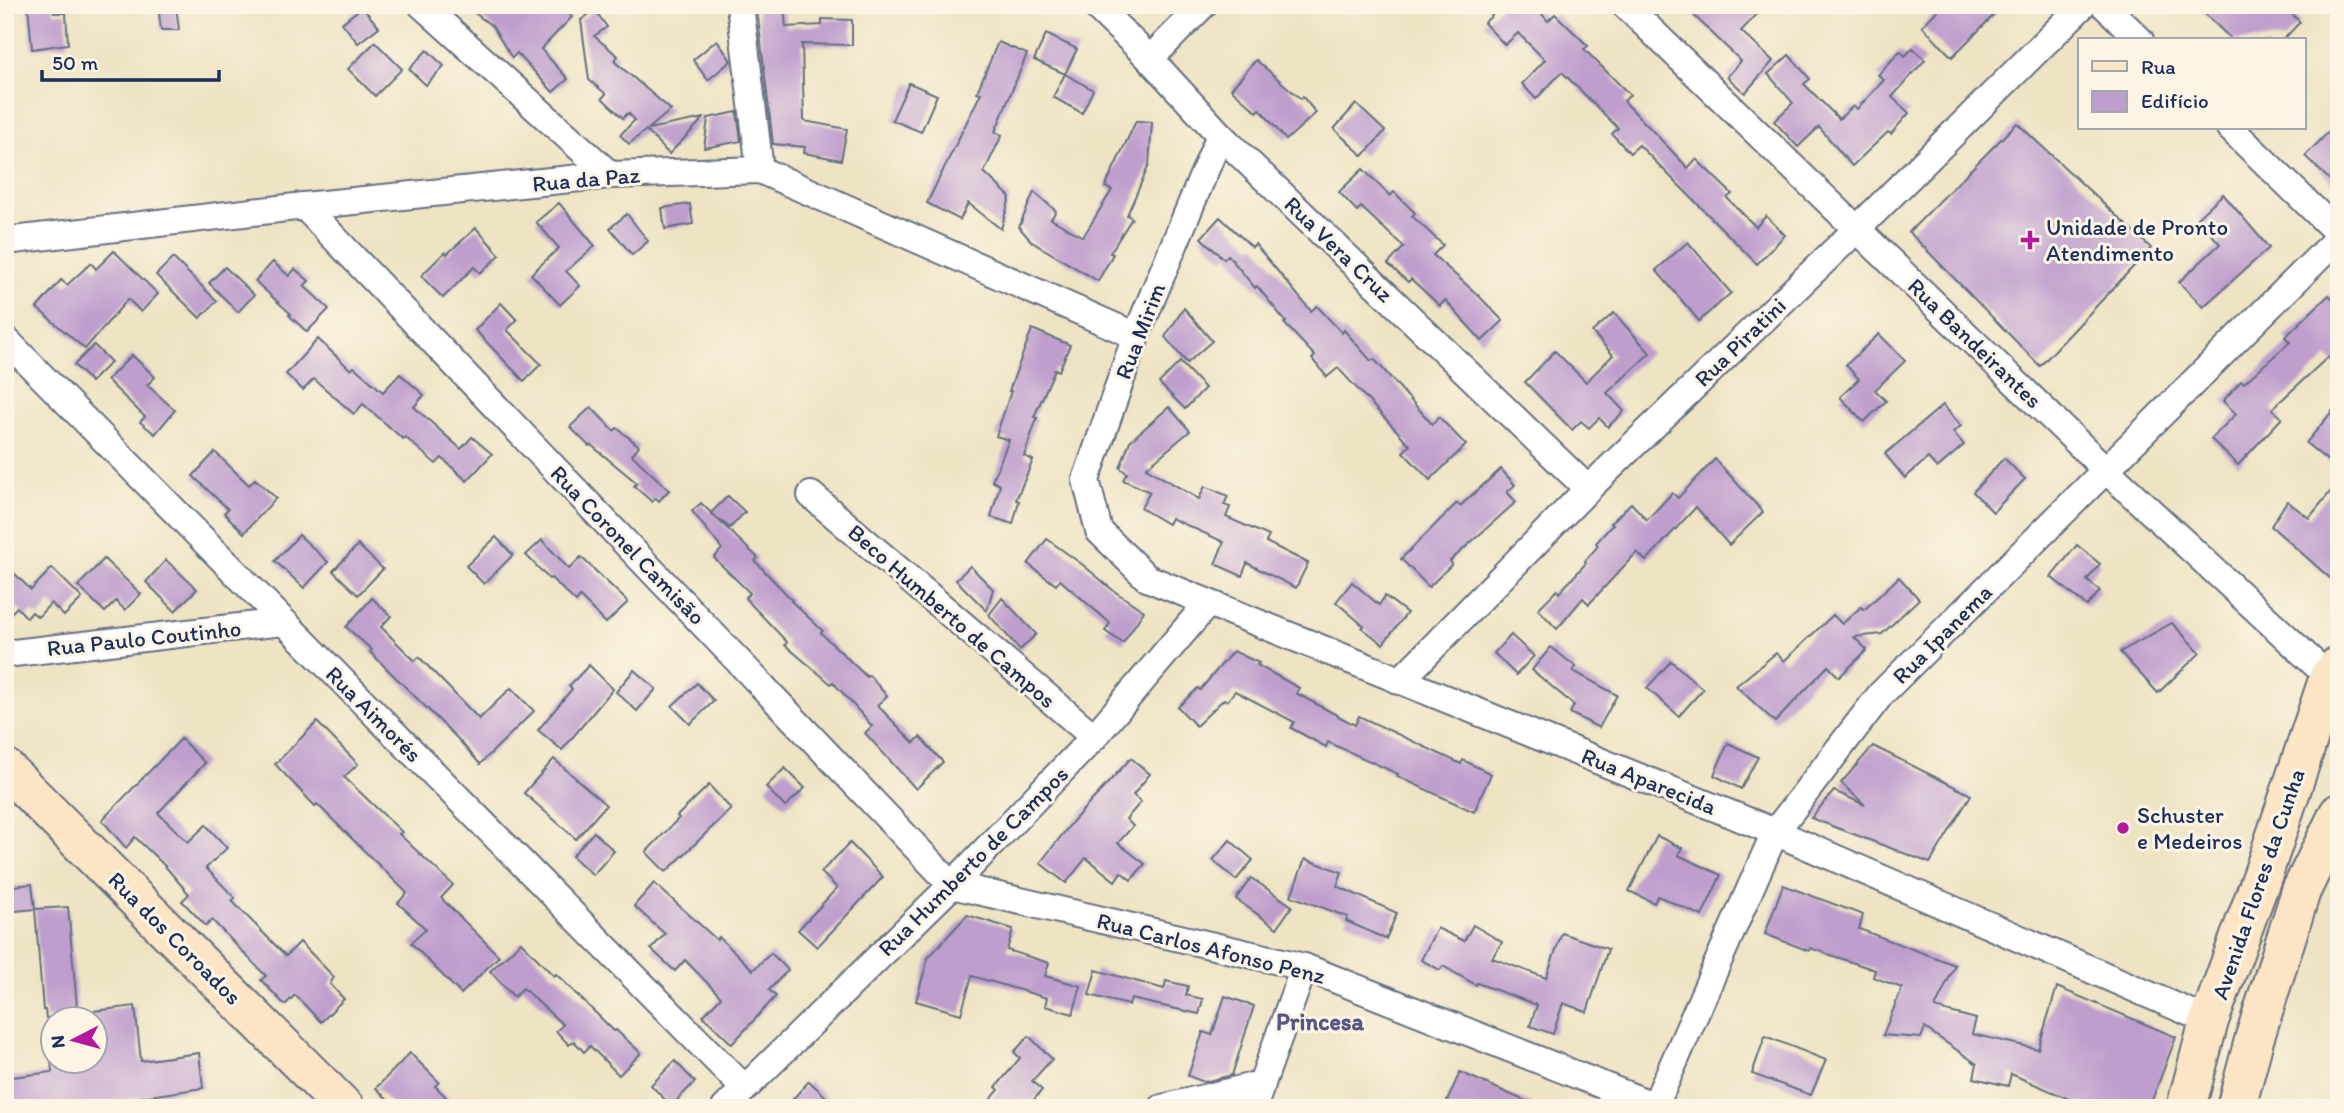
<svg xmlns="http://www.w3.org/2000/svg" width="2344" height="1113" font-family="Itim,sans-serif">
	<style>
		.building { fill: #be9ecd }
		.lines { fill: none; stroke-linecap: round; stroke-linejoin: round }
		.street-casing { stroke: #656e81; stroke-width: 30 }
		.secondary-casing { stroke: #656e81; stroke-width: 42 }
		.street { stroke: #fff; stroke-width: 26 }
		.secondary { stroke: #fce5c4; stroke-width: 38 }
		.poi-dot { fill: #b5179e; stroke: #fcf5e5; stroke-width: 2.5 }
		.labels { text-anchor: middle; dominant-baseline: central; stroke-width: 6; stroke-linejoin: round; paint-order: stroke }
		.street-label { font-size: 23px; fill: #1b2f5e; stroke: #fcf5e5 }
		.poi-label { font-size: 23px; fill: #1b2f5e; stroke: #fcf5e5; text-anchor: start }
		.neighbourhood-label { font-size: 24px; font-weight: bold; fill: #545685; stroke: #fcf5e5 }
	</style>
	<rect width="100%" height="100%" fill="#fcf5e5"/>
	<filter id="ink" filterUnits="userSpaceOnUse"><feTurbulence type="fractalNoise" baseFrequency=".0143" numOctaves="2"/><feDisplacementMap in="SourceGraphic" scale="14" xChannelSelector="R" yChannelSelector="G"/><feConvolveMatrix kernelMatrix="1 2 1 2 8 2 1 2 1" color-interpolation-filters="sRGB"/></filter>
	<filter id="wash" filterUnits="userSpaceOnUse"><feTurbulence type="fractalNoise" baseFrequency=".00686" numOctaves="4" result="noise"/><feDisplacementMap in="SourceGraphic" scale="28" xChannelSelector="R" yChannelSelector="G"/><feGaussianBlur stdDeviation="1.57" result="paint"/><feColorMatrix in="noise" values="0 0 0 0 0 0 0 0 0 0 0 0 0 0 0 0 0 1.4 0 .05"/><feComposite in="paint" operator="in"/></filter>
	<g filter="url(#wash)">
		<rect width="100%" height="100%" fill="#eee3c3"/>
		<g id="blocks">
			<g class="building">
				<polygon points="28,5 53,5 54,13 66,13 68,44 32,49"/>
				<polygon points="158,5 176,5 179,30 161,30"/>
				<polygon points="464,5 560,5 572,17 541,49 568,79 553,92 517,53 512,58 492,26"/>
				<polygon points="1503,5 1534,5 1548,21 1555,14 1588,46 1584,49 1630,95 1624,101 1688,168 1696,159 1732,194 1727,198 1756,227 1766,216 1785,235 1757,264 1639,145 1630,153 1612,134 1618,128 1562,72 1536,99 1522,84 1545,60 1518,33 1505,45 1484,23"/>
				<polygon points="1683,5 1766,5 1741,31 1773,61 1745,93 1727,77 1741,61"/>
				<polygon points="1943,5 2004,5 1952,57 1922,26"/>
				<polygon points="2196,5 2283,5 2300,22 2283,40 2232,40"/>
				<polygon points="362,7 379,27 358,43 342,23"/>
				<polygon points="784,7 786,27 822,25 822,19 852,20 852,45 802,44 804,121 847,129 841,160 804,153 805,147 773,144 757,9"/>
				<polygon points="595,10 607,27 594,36 618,56 614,61 671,110 648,129 704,118 669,154 646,130 629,144 620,135 635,120 628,113 623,118 602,98 606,94 589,80 581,20"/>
				<polygon points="1046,34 1077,49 1065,74 1034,60"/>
				<polygon points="717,40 731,61 708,80 693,60"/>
				<polygon points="375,42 402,69 375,96 348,69"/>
				<polygon points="998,42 1027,54 995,132 1002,135 984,172 1010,197 1001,229 968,203 960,220 927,203 981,93 977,92"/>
				<polygon points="1913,48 1925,60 1892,97 1909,113 1891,134 1888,132 1852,166 1819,127 1798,147 1774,121 1793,103 1768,74 1789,55 1810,79 1804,84 1839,119 1853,106 1857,109 1884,80 1878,75 1900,51 1905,56"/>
				<polygon points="427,50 444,66 426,85 409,69"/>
				<polygon points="1256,60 1301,99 1303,97 1316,113 1286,140 1260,109 1257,112 1231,89"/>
				<polygon points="1065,74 1093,90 1082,113 1053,97"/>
				<polygon points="909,83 937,95 921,132 892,120"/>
				<polygon points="1356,104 1385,131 1363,156 1334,129"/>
				<polygon points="737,112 741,141 704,148 708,118"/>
				<polygon points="1136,121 1152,122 1149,165 1127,215 1132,218 1110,253 1113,254 1098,281 1032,242 1019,227 1034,192 1056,211 1051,219 1083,237 1112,190 1105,187"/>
				<polygon points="2339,121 2339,189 2305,156"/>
				<polygon points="2017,123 2151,248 2040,366 1909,232"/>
				<polygon points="1363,169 1390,196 1394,192 1415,213 1412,216 1443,245 1433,255 1478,295 1503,321 1482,341 1445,300 1440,306 1411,279 1408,282 1388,264 1404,247 1361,207 1357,211 1339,192"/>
				<polygon points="2223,194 2269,248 2203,307 2179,282 2220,244 2197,218"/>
				<polygon points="559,203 595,246 566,271 580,286 560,305 531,274 559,248 536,222"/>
				<polygon points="690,204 693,224 665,229 662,208"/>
				<polygon points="627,214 648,241 632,255 610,228"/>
				<polygon points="1220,217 1252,247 1255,244 1311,311 1317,306 1342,333 1344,330 1371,361 1374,359 1432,424 1439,417 1466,445 1430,480 1403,452 1410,445 1338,368 1327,377 1312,359 1315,356 1284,323 1286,322 1257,286 1255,288 1228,255 1224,259 1201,238"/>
				<polygon points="476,228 500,255 480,273 474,267 443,298 421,276 445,252 447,254"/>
				<polygon points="1688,242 1731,293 1699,321 1656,270"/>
				<polygon points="114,251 158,294 141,312 128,299 85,349 37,308 61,280 67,285 91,263 96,269"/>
				<polygon points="173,258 217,301 200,318 156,275"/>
				<polygon points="273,262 289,276 295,269 309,281 304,286 329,309 307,332 289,315 291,314 255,281"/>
				<polygon points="225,267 254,295 238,312 209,283"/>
				<polygon points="2329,295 2339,305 2339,370 2328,357 2272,409 2282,418 2238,465 2211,439 2236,414 2223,401 2241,381 2244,383 2290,342 2285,337"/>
				<polygon points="501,303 517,320 507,330 541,364 524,381 475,330"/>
				<polygon points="1184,308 1212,341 1187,363 1165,337"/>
				<polygon points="1614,313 1650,353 1607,393 1624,411 1608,427 1599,418 1589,428 1581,421 1572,430 1525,382 1555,351 1586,382 1613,355 1592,332"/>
				<polygon points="1032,329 1070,345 1059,371 1055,369 1034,417 1037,418 1024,456 1033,460 1016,500 1019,501 1013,524 991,517 1000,485 992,481 1009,440 996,436 1011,391 1009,391"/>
				<polygon points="1879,334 1905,361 1875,390 1886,401 1864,422 1840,397 1859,379 1846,365"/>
				<polygon points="318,339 351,370 354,367 383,392 400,374 424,395 414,407 461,449 472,437 492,454 467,481 442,458 436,464 405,437 403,439 363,404 354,414 314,379 303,390 286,374"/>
				<polygon points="94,345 111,362 91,382 74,365"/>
				<polygon points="132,355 155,377 147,385 175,410 155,434 140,422 145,417 107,380"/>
				<polygon points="1180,362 1205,388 1185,409 1159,383"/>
				<polygon points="2339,403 2339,470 2306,443"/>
				<polygon points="1943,405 1961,426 1953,432 1964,445 1937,468 1928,458 1905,478 1885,454"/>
				<polygon points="591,407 614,431 617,428 639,446 632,455 669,490 659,501 656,498 652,502 634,486 637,483 591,445 589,446 570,427"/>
				<polygon points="1169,407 1190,431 1146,468 1199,499 1205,486 1228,496 1224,505 1230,507 1226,517 1269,536 1266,542 1308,563 1296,588 1247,563 1242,576 1215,564 1224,542 1171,518 1168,524 1141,508 1150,492 1123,480 1127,473 1120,468 1130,441"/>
				<polygon points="215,452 249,485 255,479 276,498 244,533 224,513 228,509 193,476"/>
				<polygon points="2004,458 2025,479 1993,512 1973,492"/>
				<polygon points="1715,459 1763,512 1729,545 1696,507 1646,561 1637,552 1589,604 1583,598 1557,629 1538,609 1557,590 1559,593 1586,563 1585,561 1598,546 1596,543 1613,524 1611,523 1631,503 1647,520 1672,493 1678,498"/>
				<polygon points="1501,469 1515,485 1507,492 1516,502 1450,561 1452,564 1429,587 1401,559 1457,503 1460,506"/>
				<polygon points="2339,481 2339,586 2271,526 2287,501 2309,518"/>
				<polygon points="728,496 745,512 730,528 711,513"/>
				<polygon points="701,503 758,558 755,561 792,600 791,601 823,631 821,633 867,677 869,675 887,696 877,705 914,743 920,737 943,762 916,789 865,733 872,726 833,682 831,684 785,645 787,642 745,598 750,593 714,558 722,549 692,511"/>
				<polygon points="299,535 328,562 304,588 275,561"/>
				<polygon points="496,537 513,555 484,584 466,566"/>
				<polygon points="1047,539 1083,565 1114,591 1144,611 1123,643 1105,631 1110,623 1060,580 1056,585 1028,564"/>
				<polygon points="542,540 569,569 581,557 628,602 606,623 580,597 576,602 551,578 549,579 526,555"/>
				<polygon points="358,545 383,569 358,595 333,571"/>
				<polygon points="2077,545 2100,564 2087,580 2100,591 2087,606 2051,577"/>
				<polygon points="104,559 141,594 125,610 116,601 105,612 78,586"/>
				<polygon points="166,560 197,589 175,611 146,582"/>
				<polygon points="5,564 31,590 52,568 82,598 64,616 51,603 38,617 32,612 27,618 17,607 5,619"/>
				<polygon points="970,566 993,589 987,611 956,580"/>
				<polygon points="1899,577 1919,599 1882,634 1854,637 1867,650 1839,677 1828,666 1775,722 1736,686 1776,653 1784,661 1833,615 1842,624 1861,607 1864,610"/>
				<polygon points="1352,582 1379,605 1385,596 1407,613 1383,644 1362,628 1364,626 1336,602"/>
				<polygon points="372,598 391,616 381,627 415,661 419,657 479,719 511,688 534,711 480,764 458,739 370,652 372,650 346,627"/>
				<polygon points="1002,598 1036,634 1020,650 989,615"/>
				<polygon points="2172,623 2200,653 2158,693 2120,652"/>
				<polygon points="1511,635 1534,656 1516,675 1494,653"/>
				<polygon points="1551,647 1576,667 1573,671 1617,695 1599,728 1570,713 1574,705 1532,670"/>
				<polygon points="1233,651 1259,663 1257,665 1299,688 1296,693 1355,725 1359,716 1461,764 1463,760 1491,774 1474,812 1397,776 1398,774 1328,742 1326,747 1291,728 1294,722 1235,691 1227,701 1224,699 1196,726 1178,707 1198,688 1200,690"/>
				<polygon points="1671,661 1703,689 1679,716 1647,688"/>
				<polygon points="589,665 613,689 562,750 538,730 572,689 569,686"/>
				<polygon points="634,670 656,689 637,711 616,692"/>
				<polygon points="697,683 714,701 690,724 672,706"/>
				<polygon points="317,722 358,764 344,777 402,832 399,834 453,885 441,898 499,956 461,994 411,943 426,929 398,903 407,893 317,804 315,806 275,764"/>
				<polygon points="181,739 205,763 158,813 188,842 206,825 227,848 206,868 235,898 232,901 286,956 300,942 334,977 330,984 344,999 321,1022 295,995 285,1005 261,980 266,976 212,920 206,926 182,901 189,894 164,865 135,837 126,848 102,820"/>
				<polygon points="1728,743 1758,757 1741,789 1714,775"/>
				<polygon points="1873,746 1971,795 1930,863 1811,818 1834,791 1865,805 1841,783"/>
				<polygon points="1131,758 1150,774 1133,795 1141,802 1126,819 1133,826 1118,843 1145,864 1131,880 1121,872 1115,881 1086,858 1066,883 1040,863 1074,820"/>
				<polygon points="554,759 606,805 576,839 524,793"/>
				<polygon points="785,768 805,788 785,807 766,787"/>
				<polygon points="709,785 731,809 666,872 646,852 679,818 677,816"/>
				<polygon points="594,832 614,851 593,875 572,856"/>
				<polygon points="1657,836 1682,848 1678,855 1721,875 1702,916 1658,896 1654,903 1629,891"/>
				<polygon points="1230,840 1253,860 1236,880 1213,860"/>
				<polygon points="850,843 883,877 817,947 798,930 837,888 821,872"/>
				<polygon points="1305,859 1342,872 1337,886 1397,913 1386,939 1346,921 1348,917 1291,896"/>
				<polygon points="1251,878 1292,906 1277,928 1236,899"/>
				<polygon points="654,883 717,940 719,937 753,970 771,953 788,970 769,990 776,996 732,1044 703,1016 721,997 685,960 675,971 651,949 665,934 634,906"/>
				<polygon points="32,884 35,909 5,912 5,887"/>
				<polygon points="1783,885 1863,915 1859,929 1955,965 1935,1008 1976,1019 1972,1034 2038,1049 2057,987 2176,1037 2149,1108 2090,1108 2011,1074 2008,1086 1974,1078 1977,1064 1925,1028 1921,1038 1883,1035 1902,988 1873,977 1875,970 1810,948 1809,951 1765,934"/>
				<polygon points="68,907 78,1018 46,1018 45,1010 43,1010 35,909"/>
				<polygon points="967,915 1013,929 1007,950 1049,963 1045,976 1081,986 1073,1014 1045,1006 1047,998 972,976 961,1014 916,1001 928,958"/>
				<polygon points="1473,925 1502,942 1492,958 1546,978 1562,933 1608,949 1587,1012 1563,1003 1553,1034 1530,1026 1537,1005 1477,983 1476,985 1443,966 1440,970 1421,960 1437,928 1464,941"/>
				<polygon points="521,942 554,976 556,974 614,1031 616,1030 641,1053 619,1075 590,1046 584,1052 574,1041 569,1045 556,1031 563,1025 523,988 514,997 490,971"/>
				<polygon points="1096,970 1164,989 1166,981 1188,986 1186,995 1203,999 1199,1014 1131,999 1129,1005 1089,995"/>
				<polygon points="1225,996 1254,1006 1232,1075 1204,1082 1188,1076 1203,1032 1212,1035"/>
				<polygon points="135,1006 141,1061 199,1053 203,1088 69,1108 68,1103 31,1108 5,1108 5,1078 52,1072 51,1060 94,1060 94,1011"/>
				<polygon points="1029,1036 1052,1059 1032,1081 1042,1090 1027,1108 983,1108 999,1090 996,1087 1020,1058 1014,1052"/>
				<polygon points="1765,1036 1826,1060 1811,1095 1752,1074"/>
				<polygon points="410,1053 439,1082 435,1086 457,1108 396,1108 376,1088"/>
				<polygon points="675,1061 695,1082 671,1106 651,1085"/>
				<polygon points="1460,1072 1541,1108 1444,1108"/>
				<polygon points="809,1081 838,1108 785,1108"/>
			</g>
		</g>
	</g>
	<g filter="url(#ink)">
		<use href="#blocks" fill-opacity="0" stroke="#656e81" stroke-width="2"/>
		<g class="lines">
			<defs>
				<g id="street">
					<polyline points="422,5 610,175"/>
					<polyline points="740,5 760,170"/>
					<polyline points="1095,5 1150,59 1220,135 1588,489"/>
					<polyline points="1625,5 2106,470 2329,677"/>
					<polyline points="2104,5 2140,40"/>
					<polyline points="1150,59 1203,5"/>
					<polyline points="2230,128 2339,234"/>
					<polyline points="1220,135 1136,336 1086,480 1099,531 1147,578 1775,832 2209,1021"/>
					<polyline points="304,206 952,885"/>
					<polyline points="5,241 304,206 610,175 760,170 1136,336"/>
					<polyline points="5,339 744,1088"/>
					<polyline points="811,495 1094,737"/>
					<polyline points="5,654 283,622"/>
					<polyline points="1400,681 1588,489 1857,229 2083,5"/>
					<polyline points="952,885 1304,967 1660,1108"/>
					<polyline points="725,1108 952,885 1094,737 1208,603"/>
					<polyline points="1162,1108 1262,1084"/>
					<polyline points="1253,1108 1304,967"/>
					<polyline points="1654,1108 1775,832 1881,694 2339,237"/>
				</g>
				<g id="secondary">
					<polyline points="5,768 345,1108"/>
					<polyline points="2186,1108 2209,1021 2263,874 2329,677 2339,665"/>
					<polyline points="2236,1108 2254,1040 2301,891 2339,813"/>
				</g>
			</defs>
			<use href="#street" class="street-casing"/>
			<use href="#secondary" class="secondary-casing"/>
			<use href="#street" class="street"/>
			<use href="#secondary" class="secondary"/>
		</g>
	</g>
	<g class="poi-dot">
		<path d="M2026.5 229.5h7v7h7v7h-7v7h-7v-7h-7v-7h7z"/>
		<circle cx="2123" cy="828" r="7"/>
	</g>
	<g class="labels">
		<g class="street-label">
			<text transform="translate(586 179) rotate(-5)">Rua da Paz</text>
			<text transform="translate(1339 249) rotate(44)">Rua Vera Cruz</text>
			<text transform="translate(1140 331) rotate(-69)">Rua Mirim</text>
			<text transform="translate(1740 342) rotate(-44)">Rua Piratini</text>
			<text transform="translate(1975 343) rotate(44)">Rua Bandeirantes</text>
			<text transform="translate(628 545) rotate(46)">Rua Coronel Camisão</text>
			<text transform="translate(952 616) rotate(41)">Beco Humberto de Campos</text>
			<text transform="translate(1942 634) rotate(-45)">Rua Ipanema</text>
			<text transform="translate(144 638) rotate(-6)">Rua Paulo Coutinho</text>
			<text transform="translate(374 714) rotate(45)">Rua Aimorés</text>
			<text transform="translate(1649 781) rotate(22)">Rua Aparecida</text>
			<text transform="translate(973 861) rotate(-45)">Rua Humberto de Campos</text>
			<text transform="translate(2258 884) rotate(-71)">Avenida Flores da Cunha</text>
			<text transform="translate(175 938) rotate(45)">Rua dos Coroados</text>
			<text transform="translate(1211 948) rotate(14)">Rua Carlos Afonso Penz</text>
		</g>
		<g class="poi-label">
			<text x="2046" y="227">Unidade de Pronto<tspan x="2046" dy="26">Atendimento</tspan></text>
			<text x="2137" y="815">Schuster<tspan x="2137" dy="26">e Medeiros</tspan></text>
		</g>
		<g class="neighbourhood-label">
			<text x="1320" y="1021">Princesa</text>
		</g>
	</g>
	<rect width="2344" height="1113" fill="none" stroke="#fcf5e5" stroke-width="28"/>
	<rect x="2078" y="38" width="228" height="91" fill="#fcf5e5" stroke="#a2a6af" stroke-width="2"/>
	<rect x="2092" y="61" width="35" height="10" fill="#fce5c4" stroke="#a2a6af" stroke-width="2"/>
	<text x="2141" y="74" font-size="21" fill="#1b2f5e">Rua</text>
	<rect x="2092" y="91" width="35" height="21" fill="#be9ecd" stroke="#a2a6af" stroke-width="2"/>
	<text x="2141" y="108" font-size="21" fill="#1b2f5e">Edifício</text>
	<g transform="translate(74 1040) rotate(264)"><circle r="33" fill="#fcf5e5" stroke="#a2a6af" stroke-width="2"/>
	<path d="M0-5L12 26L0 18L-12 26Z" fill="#b5179e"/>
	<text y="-10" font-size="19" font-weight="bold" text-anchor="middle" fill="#1b2f5e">N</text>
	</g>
	<path d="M42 70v10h177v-10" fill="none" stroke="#1b2f5e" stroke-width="3.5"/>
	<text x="52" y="70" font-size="21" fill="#1b2f5e" stroke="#fcf5e5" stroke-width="5" paint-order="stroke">50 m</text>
</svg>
